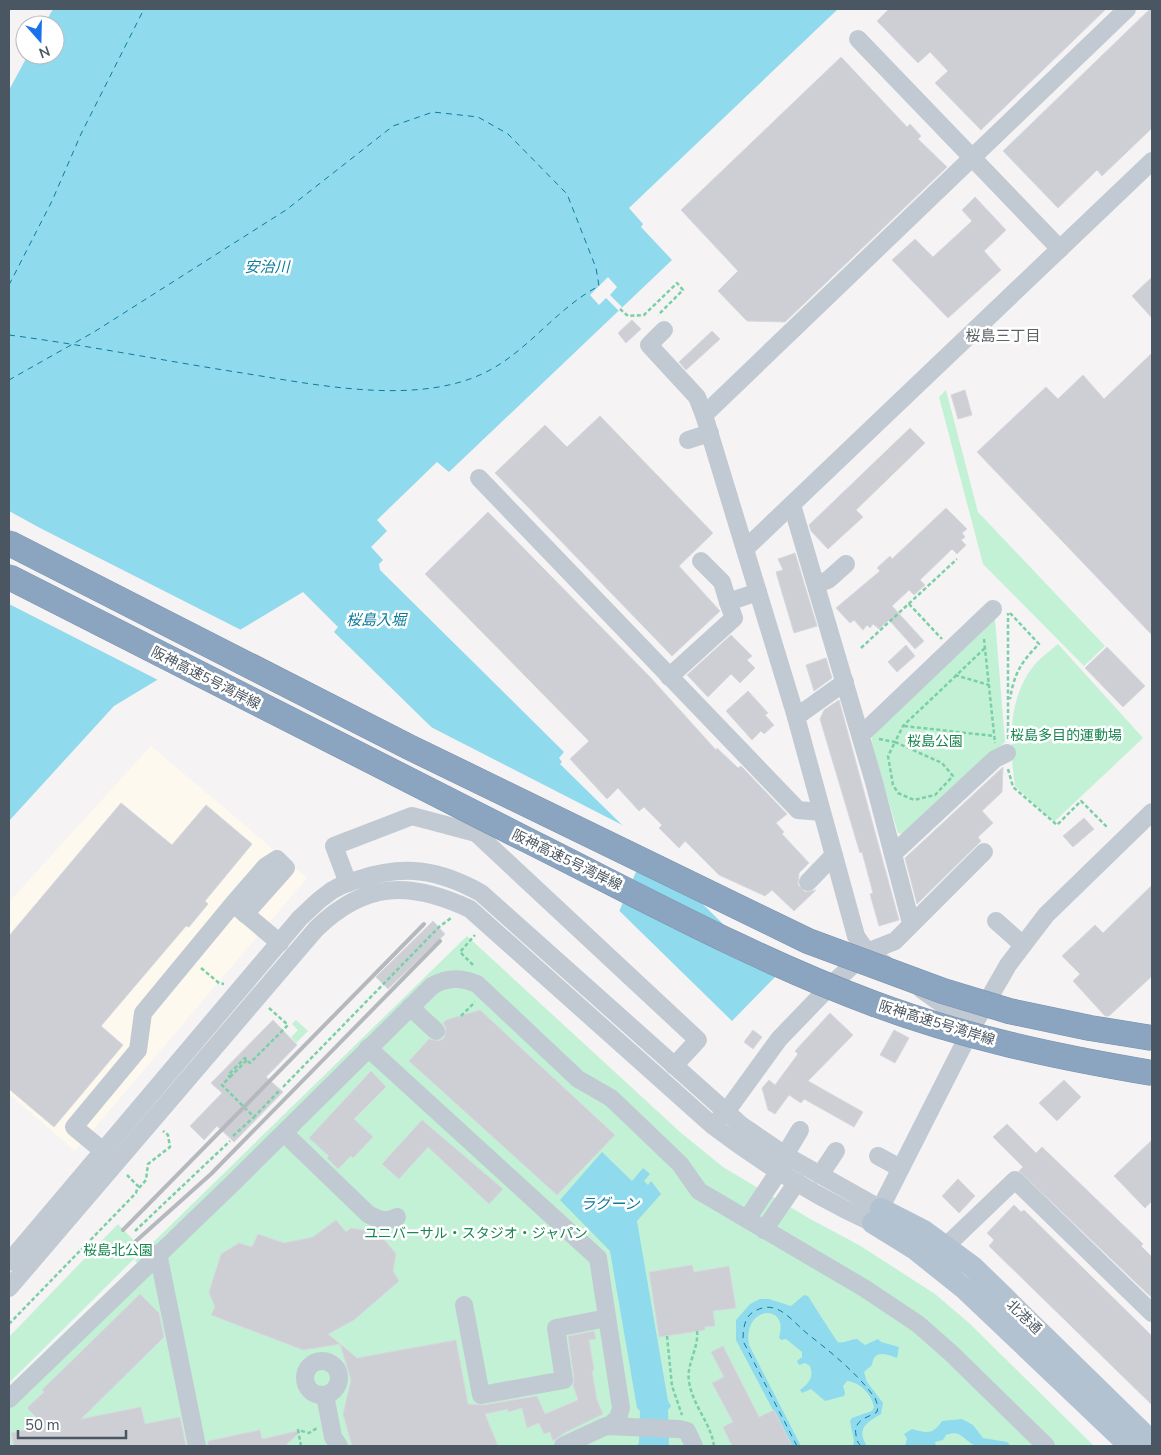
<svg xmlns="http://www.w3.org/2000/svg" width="1161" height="1455" font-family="'Nunito Sans','Noto Sans JP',sans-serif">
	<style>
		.commercial { fill: #fdf9ef }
		.green { fill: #c3f1d5 }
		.water { fill: #90daee }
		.pier { fill: #f5f3f3 }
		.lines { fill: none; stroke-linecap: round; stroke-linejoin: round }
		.ferry { stroke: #0c7c9b; stroke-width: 1; stroke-dasharray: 6 5; stroke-linecap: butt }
		.building { fill: #cdcfd5; stroke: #d7d9de }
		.path { stroke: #7ad0a6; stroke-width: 2.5; stroke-dasharray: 4 2.5; stroke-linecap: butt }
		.minor { stroke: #c1cad2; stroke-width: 18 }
		.major { stroke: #b3c2d1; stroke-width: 22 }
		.rail { stroke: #b5b8bd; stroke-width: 4 }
		.highway-bridge-casing { stroke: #7690ad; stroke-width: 26; stroke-linecap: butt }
		.highway-bridge { stroke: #8ba5c1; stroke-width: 25 }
		.labels { text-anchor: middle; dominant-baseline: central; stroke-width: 5; stroke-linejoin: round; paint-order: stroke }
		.street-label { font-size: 14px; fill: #4a5661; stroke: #fff }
		.park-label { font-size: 14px; fill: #17864f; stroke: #fff }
		.water-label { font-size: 15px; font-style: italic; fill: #0c7c9b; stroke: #fff }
		.neighbourhood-label { font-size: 15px; fill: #5f6368; stroke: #fff }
	</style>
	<rect width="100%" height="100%" fill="#f5f3f3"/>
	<polygon class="commercial" points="151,746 307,878 75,1151 9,1094 9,902"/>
	<g class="green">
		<polygon points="946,390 978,512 1105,646 1084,666 983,564 939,397"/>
		<polygon points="995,619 1005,742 906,834 898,833 871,742 873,732"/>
		<path d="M1058 644 1143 738 1054 822 1015 786C1009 745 1007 695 1037 662 1043 656 1051 650 1058 644Z"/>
		<polygon points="467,936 680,1132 723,1167 812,1220 859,1245 935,1294 969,1323 1094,1446 9,1446 9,1386 137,1263 135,1260"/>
		<polygon points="296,1020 308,1031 296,1043 291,1037 298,1030 292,1024"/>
		<polygon points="118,1224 143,1250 9,1383 9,1337"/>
	</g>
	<g class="water">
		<polygon points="53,9 838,9 629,208 643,224 641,227 672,260 449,472 437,462 377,520 387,531 371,547 383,560 379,564 380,570 564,752 559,758 562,762 560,764 776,976 732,1021 334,632 338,627 303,592 114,706 9,821 9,90 28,55 55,55 55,25 44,25"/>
		<polygon points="602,1152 632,1181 643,1168 650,1174 644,1181 648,1185 651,1181 661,1194 637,1221 668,1401 671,1406 668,1410 669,1446 637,1446 639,1443 640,1411 637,1408 610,1251 560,1200"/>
		<path d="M804 1295 808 1296C811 1301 836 1340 838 1342 842 1344 852 1339 857 1339L865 1345 878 1339 881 1342 899 1347 897 1358C886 1354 874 1349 872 1365L864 1372 867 1382 883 1403 881 1414C866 1423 856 1429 867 1446H853L854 1441 850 1421 852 1418 872 1411 874 1407C872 1395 860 1382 847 1381L843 1386 845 1393 844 1396 825 1401 811 1389 802 1393 800 1390C809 1383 814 1378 810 1366L805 1363 799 1365 797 1361 802 1357V1352L786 1339 781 1340 779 1337C790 1303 742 1305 749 1345L801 1446H792L736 1340V1320L750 1304 760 1299H769L791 1306Z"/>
		<path d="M962 1419 973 1425 983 1438 1007 1442 1011 1446C1001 1446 983 1449 974 1445 963 1439 960 1429 946 1435L943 1440 935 1442 936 1446H905L907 1439 904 1434 912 1429C926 1433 933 1435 942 1421Z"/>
	</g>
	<g class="pier">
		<polygon points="608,277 617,287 610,295 622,307 619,311 606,298 599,305 590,295"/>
		<polygon points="9,511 40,528 243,631 160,681 9,604"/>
		<polygon points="423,723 630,829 647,846 618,914"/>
	</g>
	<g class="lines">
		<g class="ferry">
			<polyline points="9,285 52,201 81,134 144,9"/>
			<path d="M9 335C85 345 160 360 236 372 308 383 405 405 475 377 524 358 553 310 599 286L596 268 567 194 508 134 478 117 433 112 393 126 286 210 94 332 9 380"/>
			<path d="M797 1446 743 1341C743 1330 744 1316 755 1311 778 1298 792 1322 809 1335 833 1354 857 1373 875 1398L878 1406 877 1412C867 1418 853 1420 856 1435 857 1440 857 1442 861 1446"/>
		</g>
	</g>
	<g class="building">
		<polygon points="889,9 1106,9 981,130 935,83 948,71 930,52 918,63 877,21"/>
		<polygon points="1150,9 1152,9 1152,128 1102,176 1097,170 1058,208 1003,151"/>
		<polygon points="841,57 907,127 910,124 921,136 918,139 947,167 785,322 747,321 718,291 738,271 681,210"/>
		<polygon points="975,197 1006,230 984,251 1001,270 948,318 892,260 915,239 933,257 972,221 962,210"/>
		<polygon points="1152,277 1152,318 1132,296"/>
		<polygon points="632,320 641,329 626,343 618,333"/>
		<polygon points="712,331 720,339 686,370 679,362"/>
		<polygon points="1152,353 1152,635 977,452 1046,387 1058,399 1083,375 1104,399"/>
		<polygon points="965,390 972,415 958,419 951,395"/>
		<polygon points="600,416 713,533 679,566 720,611 672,656 495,473 545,425 567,447"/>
		<polygon points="910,428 925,443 856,510 863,517 828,549 811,531 809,525"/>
		<polygon points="946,508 967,529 962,533 965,537 961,540 966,545 957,554 952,549 920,580 925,585 914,595 909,590 892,606 924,641 915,649 889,620 879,629 873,624 870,628 867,625 863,630 854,620 850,623 836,608 880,571 877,568 890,556 892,559"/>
		<polygon points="488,512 650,677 716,750 717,748 738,768 741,766 787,814 776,823 784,832 782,834 809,863 799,873 798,885 805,892 816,890 794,911 772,890 765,896 719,875 685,841 679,848 659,828 662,825 644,807 639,811 618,788 607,799 570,759 589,741 425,574"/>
		<polygon points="795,553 817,626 794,633 776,572 783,570 778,559"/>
		<polygon points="731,635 752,656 747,660 755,668 740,683 731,674 708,697 687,675"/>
		<polygon points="906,645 915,656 897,672 888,662"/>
		<polygon points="1107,647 1145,686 1123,707 1085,668"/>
		<polygon points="826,658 832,678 814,691 806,665"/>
		<polygon points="748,691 768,713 765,715 774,725 764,734 761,731 752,740 726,711"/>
		<polygon points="839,700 899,920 879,926 870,894 873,893 862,852 860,853 820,719 824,710"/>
		<polygon points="1003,767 1002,792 982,811 993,823 978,837 981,841 917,904 905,858"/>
		<polygon points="121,803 172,845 206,805 252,844 205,901 208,904 189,927 186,926 101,1026 123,1045 54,1127 9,1089 9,936"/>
		<polygon points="1084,818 1094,829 1073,847 1063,836"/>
		<polygon points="1152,885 1152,976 1109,1016 1105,1016 1073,981 1080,974 1062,956 1095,925 1103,933"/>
		<polygon points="433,921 445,934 388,989 376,977"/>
		<polygon points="480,1010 615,1135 557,1195 409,1061 429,1039 439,1041 444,1038 446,1028 443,1023 446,1020"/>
		<polygon points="830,1013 853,1035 808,1081 863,1112 854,1127 804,1099 801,1103 789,1095 775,1114 768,1110 762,1088 769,1080 775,1085 798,1054 795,1051"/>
		<polygon points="273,1020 297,1045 266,1077 283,1092 234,1142 217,1126 204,1140 190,1126 222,1093 211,1083"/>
		<polygon points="753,1030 762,1037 753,1049 744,1042"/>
		<polygon points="894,1030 909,1038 895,1063 880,1055"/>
		<polygon points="371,1071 386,1087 354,1119 373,1137 353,1158 351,1156 338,1169 327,1158 329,1156 309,1138"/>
		<polygon points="1064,1080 1081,1097 1057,1121 1039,1103"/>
		<polygon points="422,1120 503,1189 489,1204 428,1147 399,1179 382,1164"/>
		<polygon points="1007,1124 1036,1153 1042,1147 1143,1244 1141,1246 1152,1257 1152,1298 1019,1171 1023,1167 993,1137"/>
		<polygon points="1152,1140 1152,1201 1145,1208 1114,1176"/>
		<polygon points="958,1179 975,1196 959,1213 942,1196"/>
		<polygon points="1014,1205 1021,1212 1024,1210 1152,1336 1152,1405 989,1246 994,1240 987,1233"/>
		<polygon points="336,1220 346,1232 351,1228 378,1232 396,1254 393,1271 399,1281 354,1320 328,1334 357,1358 456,1340 468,1404 483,1405 537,1396 545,1414 578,1400 573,1385 574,1378 568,1336 594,1331 596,1339 589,1340 594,1370 592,1371 597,1400 603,1414 566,1432 553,1441 550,1432 544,1434 539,1423 527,1428 522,1408 508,1412 508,1409 485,1414 498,1446 352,1446 343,1414 351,1380 340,1344 303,1350 211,1315 215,1307 209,1292 221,1254 239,1243 252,1247 258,1234 284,1243 313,1237"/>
		<polygon points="692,1265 694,1272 729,1266 736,1308 713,1311 715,1326 705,1327 705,1330 659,1337 649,1272"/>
		<polygon points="140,1294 159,1313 164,1337 81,1419 141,1407 145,1424 180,1417 186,1446 14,1446 11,1433 45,1426 27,1408 44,1392 42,1390"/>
		<polygon points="723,1346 759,1417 774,1410 792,1446 732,1446 723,1427 733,1422 712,1383 724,1377 711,1352"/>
		<polygon points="260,1430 262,1439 302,1430 285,1446 208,1446 208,1441"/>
	</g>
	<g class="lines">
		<g class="path">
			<polyline points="620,309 628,316 644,315 677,283 683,290 658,315"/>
			<polyline points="909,604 942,639"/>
			<path d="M1010 613 1039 644C1021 662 1014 674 1010 699"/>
			<polyline points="984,639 995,743"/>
			<polyline points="861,648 957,559"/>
			<polyline points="955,675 989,685"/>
			<polyline points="904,726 994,736"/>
			<polyline points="879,739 895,742 903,726 985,648"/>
			<polyline points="1008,739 1008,613"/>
			<polygon points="895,742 942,763 953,776 935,795 914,800 898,793 893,785 888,756"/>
			<polyline points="1008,769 1013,787 1057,825 1081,801 1108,828"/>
			<polyline points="473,965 460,952 475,935"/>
			<polyline points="201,968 219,983 224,984"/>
			<polyline points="269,1008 288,1025 250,1063 245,1058 228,1075 230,1077 222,1085 254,1117 279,1091"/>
			<polyline points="461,1016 475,1002"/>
			<polyline points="230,1077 247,1060"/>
			<polyline points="283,1087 439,927 451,918"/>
			<polyline points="233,1136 254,1117"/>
			<polyline points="139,1188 146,1180 148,1164 170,1147 168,1135 163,1131"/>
			<polyline points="135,1231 230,1141"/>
			<polyline points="9,1324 136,1193 138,1186 127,1175"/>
			<path d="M697 1331C699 1348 686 1365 689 1381 692 1405 711 1423 714 1446"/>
			<polyline points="667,1336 672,1386 682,1415"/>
			<polyline points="301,1446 298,1430 309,1433 317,1428"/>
		</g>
		<g class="minor">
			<polyline points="858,39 1060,249"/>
			<polyline points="664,330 649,345 697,397 704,415 796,717 856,936 867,952 885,964"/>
			<polyline points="704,415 1127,9"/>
			<polyline points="688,440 710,433"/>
			<polyline points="479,478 798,810 821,812"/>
			<polyline points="792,505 874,782 911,923"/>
			<polyline points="745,549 1152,161"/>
			<polyline points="701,561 722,582 728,602"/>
			<polyline points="816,584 828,580 846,564"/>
			<polyline points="669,677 734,618 728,602 758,592"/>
			<polyline points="796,717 845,682"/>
			<polyline points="861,735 993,609"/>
			<polyline points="894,853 995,759 1007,753"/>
			<polyline points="808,882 834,855"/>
			<polyline points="348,883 334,846 412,816 476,833 698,1040 674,1066"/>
			<polyline points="236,906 280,943"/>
			<polyline points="996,921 1023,945"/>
			<polyline points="922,990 973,1026"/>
			<polyline points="410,1007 436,1031"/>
			<polyline points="368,1048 598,1258 621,1408 618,1418 610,1425"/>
			<polyline points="718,1120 726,1112 779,1039 832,984 867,952 895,941 984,852"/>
			<path d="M284 1133 368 1214C379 1220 386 1223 397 1217"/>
			<polyline points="103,1151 74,1127 138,1050 143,1013 233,904 266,866 277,859 286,868 245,914"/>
			<polyline points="785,1155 800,1130"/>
			<polyline points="878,1156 900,1168"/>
			<polyline points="820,1175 836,1151"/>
			<polyline points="747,1219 779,1171"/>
			<polyline points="764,1230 797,1182"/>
			<polyline points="945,1247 1015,1180 1152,1313"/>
			<polyline points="158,1253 197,1446"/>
			<path d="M9 1262 300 918C309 910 317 901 326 895 335 887 349 882 360 879 405 864 440 870 481 893L741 1125 785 1155 881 1209"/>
			<path d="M9 1288 316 929C365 881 410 881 470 909L712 1125C762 1163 816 1197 873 1223L973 1026 1008 965 1046 915 1152 812"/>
			<polyline points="464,1305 481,1395 564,1380 556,1328 607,1318"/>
			<circle cx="322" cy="1378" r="17"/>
			<polyline points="325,1395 333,1437 339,1446"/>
			<path d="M9 1399 234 1182 432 986C447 977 461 977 477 984L578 1079 611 1098 680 1164 699 1191 864 1288 918 1324 952 1354 1046 1446"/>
			<polyline points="563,1446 606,1426 679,1429 687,1431 694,1446"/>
		</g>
		<g class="major">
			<polyline points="881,1209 924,1231 973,1267 1152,1442"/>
			<polyline points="873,1223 915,1249 965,1289 1130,1446"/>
		</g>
		<g class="rail">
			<polyline points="123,1230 424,924"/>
			<polyline points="136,1241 211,1174 440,941"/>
		</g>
		<defs>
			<g id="highway-bridge">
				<polyline points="9,543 409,747 808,941 943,991 1009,1011 1090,1028 1152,1038"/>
				<path d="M9 577C182 666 356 755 531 842 643 898 754 959 872 1003 962 1037 1057 1057 1152 1073"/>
			</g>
		</defs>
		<use href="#highway-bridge" class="highway-bridge-casing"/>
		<use href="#highway-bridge" class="highway-bridge"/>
	</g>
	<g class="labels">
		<g class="street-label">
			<text transform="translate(206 678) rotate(27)">阪神高速5号湾岸線</text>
			<text transform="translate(567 860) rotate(26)">阪神高速5号湾岸線</text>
			<text transform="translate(937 1023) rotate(17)">阪神高速5号湾岸線</text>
			<text transform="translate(1024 1317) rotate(44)">北港通</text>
		</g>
		<g class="park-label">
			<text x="1066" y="735">桜島多目的運動場</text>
			<text x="935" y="741">桜島公園</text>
			<text x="476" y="1233">ユニバーサル・スタジオ・ジャパン</text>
			<text x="118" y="1250">桜島北公園</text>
		</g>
		<g class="water-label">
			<text x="267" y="267">安治川</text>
			<text x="376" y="620">桜島入堀</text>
			<text x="610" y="1204">ラグーン</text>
		</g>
		<g class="neighbourhood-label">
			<text x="1003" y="336">桜島三丁目</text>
		</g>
	</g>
	<rect width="1161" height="1455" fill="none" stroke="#4a5661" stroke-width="20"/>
	<g transform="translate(40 40) rotate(160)"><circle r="24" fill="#ffffff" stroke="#b7bbc0"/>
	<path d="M0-4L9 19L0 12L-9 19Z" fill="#1a73e8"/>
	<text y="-8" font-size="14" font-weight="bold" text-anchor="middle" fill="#4a5661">N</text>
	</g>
	<path d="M18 1430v8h108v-8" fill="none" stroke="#4a5661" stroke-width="2.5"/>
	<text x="25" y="1430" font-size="15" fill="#4a5661" stroke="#ffffff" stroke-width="4" paint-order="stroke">50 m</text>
</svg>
